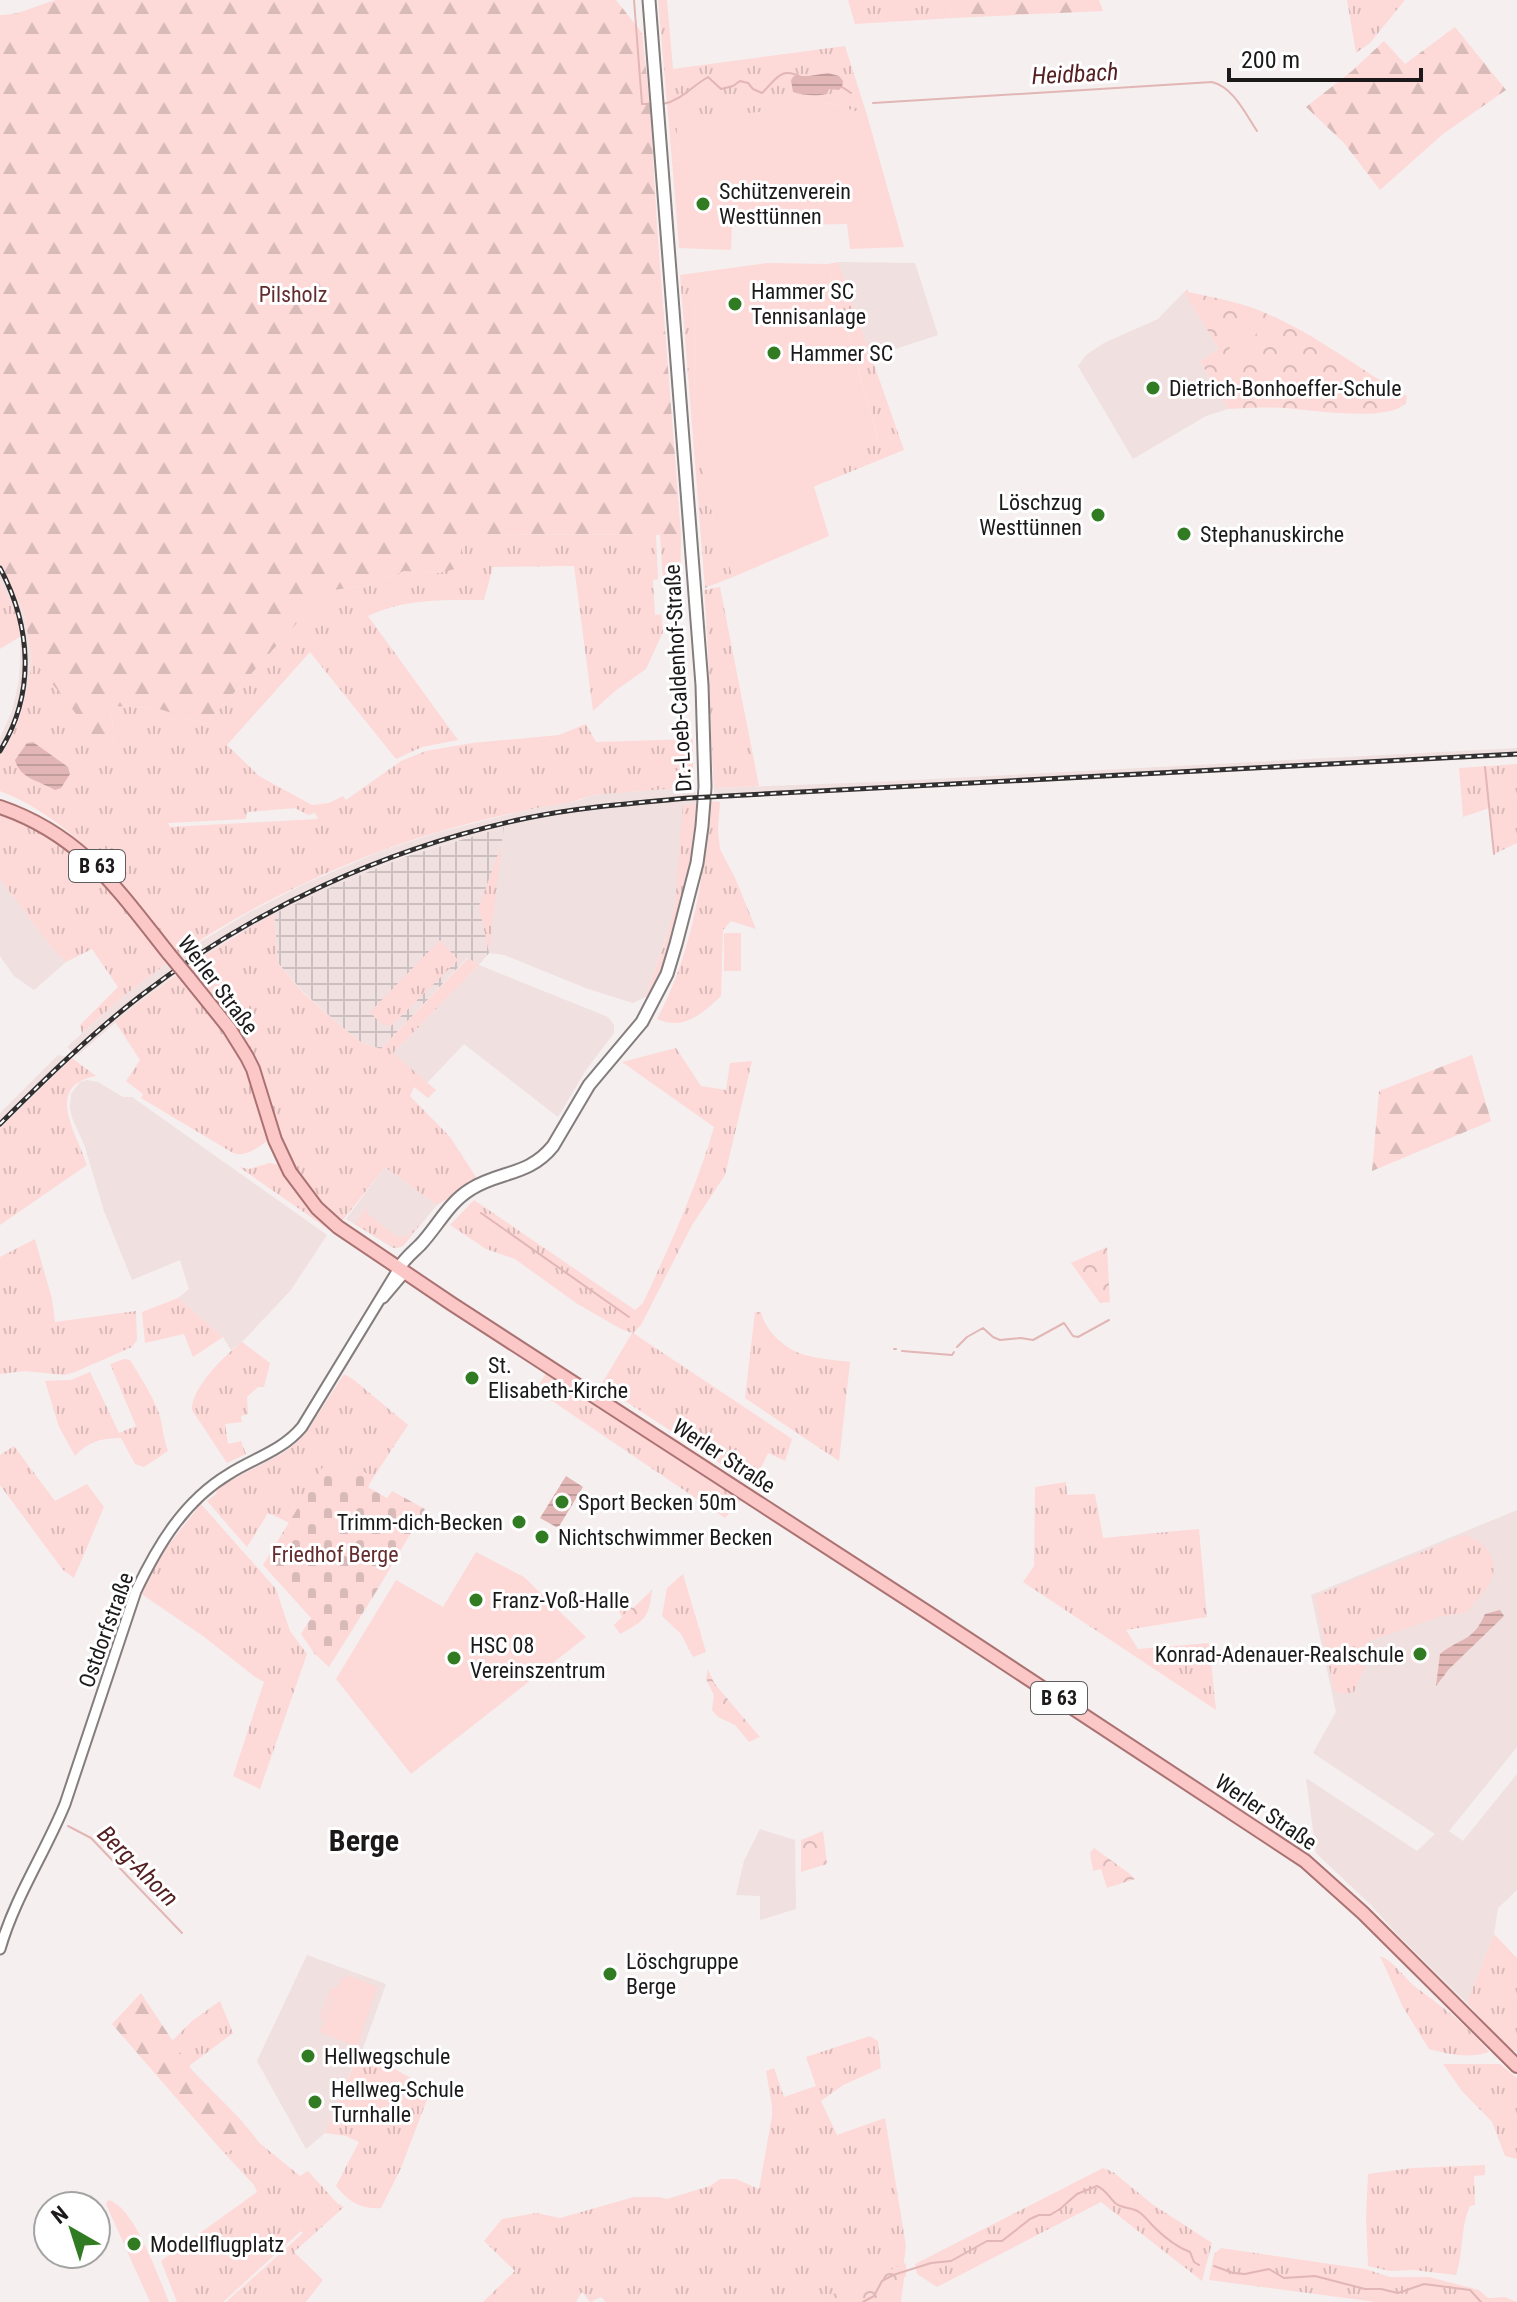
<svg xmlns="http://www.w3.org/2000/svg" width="1517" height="2302" font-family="'Roboto Condensed',sans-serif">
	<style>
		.built { fill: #f0e0e0 }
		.industrial { fill: url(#industrial-grid) }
		.grass { fill: url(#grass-tufts); fill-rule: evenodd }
		.forest { fill: url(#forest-firs) }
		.cemetery { fill: url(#cemetery-stones) }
		.park { fill: url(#park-crowns) }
		.pitch { fill: #fdd9d8 }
		.water { fill: url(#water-rules) }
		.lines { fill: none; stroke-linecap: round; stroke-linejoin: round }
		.stream { stroke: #e1b6b5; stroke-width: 2 }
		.tertiary-casing { stroke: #847d7d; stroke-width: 13 }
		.secondary-casing { stroke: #847d7d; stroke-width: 15 }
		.primary-casing { stroke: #ab7272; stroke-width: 16 }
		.tertiary { stroke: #fff; stroke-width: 9 }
		.secondary { stroke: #fff; stroke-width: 11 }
		.primary { stroke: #fbc7c7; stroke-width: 12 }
		.rail-casing { stroke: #312f2f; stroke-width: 5 }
		.rail { stroke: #fff; stroke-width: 2; stroke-dasharray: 6; stroke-linecap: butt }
		.primary-bridge-casing { stroke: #ab7272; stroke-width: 16; stroke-linecap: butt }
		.primary-bridge { stroke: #fbc7c7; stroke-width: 12 }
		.poi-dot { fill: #317b22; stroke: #fff; stroke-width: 3 }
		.labels { text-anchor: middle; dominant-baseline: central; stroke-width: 6; stroke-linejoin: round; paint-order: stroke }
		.shield { fill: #fff; stroke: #5f5e5e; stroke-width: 2 }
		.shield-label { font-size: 20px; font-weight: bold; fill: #1b1919 }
		.poi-label { font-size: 22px; fill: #1b1919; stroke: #fff; text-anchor: start }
		.park-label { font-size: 22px; fill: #632c2e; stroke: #fff }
		.street-label { font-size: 22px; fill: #1b1919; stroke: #fff }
		.water-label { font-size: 24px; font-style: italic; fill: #552022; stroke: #fff }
		.district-label { font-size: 30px; font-weight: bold; fill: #1b1919; stroke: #fff }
	</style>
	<defs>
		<pattern id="industrial-grid" width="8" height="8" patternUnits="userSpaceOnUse" patternTransform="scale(2)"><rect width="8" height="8" fill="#f0e0e0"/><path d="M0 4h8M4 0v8" fill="none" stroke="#cdc0c0"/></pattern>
		<pattern id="grass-tufts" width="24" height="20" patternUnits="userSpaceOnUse" patternTransform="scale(2)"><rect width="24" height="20" fill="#fdd9d8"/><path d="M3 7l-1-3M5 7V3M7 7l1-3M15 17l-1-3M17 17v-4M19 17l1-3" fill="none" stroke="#d8bab9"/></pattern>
		<pattern id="forest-firs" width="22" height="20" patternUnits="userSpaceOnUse" patternTransform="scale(2)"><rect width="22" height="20" fill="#fdd9d8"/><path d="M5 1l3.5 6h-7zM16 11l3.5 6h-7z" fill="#d8bab9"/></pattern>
		<pattern id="cemetery-stones" width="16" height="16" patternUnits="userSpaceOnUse" patternTransform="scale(2)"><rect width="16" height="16" fill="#fdd9d8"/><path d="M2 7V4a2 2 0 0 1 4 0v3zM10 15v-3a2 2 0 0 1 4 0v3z" fill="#d8bab9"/></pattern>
		<pattern id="park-crowns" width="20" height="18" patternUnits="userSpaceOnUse" patternTransform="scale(2)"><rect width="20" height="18" fill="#fdd9d8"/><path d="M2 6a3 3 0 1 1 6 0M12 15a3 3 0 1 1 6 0" fill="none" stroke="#d8bab9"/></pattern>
		<pattern id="water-rules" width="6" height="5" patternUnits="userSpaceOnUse" patternTransform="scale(2)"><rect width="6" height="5" fill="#e1b6b5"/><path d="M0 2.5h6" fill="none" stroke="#c09c9b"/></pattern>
	</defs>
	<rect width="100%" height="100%" fill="#f6efef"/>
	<g class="built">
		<polygon points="838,262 915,263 938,335 871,357"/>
		<polygon points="1184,292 1219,349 1200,361 1228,409 1206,416 1133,459 1078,366 1086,355 1104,343 1158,319"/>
		<polygon points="0,564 24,613 32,658 28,686 19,719 8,744 0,756 0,738 12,711 19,680 21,636 15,610 0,582"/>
		<polygon points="1517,748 1517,757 715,799 714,788 876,782"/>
		<polygon points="693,787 700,804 668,932 645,997 633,1003 588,989 504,955 489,953 504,827 404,856 336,885 238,934 185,968 179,955 248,913 302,885 379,852 436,833 526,810 581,800 592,795"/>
		<polygon points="0,879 49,944 66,962 34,990 14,976 0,956"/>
		<polygon points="170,961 179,972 132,1008 78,1055 67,1047 126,994"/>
		<polygon points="479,965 608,1017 614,1025 614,1033 586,1070 558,1117 464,1044 427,1083 393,1053"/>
		<polygon points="58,1055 72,1058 0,1129 0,1113"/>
		<polygon points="87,1080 98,1082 123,1097 132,1097 327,1235 291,1290 242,1342 231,1350 223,1337 178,1298 189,1289 180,1260 132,1280 104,1211 84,1144 72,1118 70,1108 71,1094 80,1082"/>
		<polygon points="385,1167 437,1205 403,1246 398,1248 393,1248 346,1219"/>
		<polygon points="1517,1510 1517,1747 1449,1831 1463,1841 1517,1774 1517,1890 1498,1908 1494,1934 1467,2003 1397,1934 1371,1905 1316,1853 1306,1778 1417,1851 1435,1834 1313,1753 1336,1712 1311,1595"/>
		<polygon points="760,1829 795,1840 796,1909 760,1920 760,1896 736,1895 744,1861"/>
		<polygon points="307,1955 386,1984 362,2051 359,2051 325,2133 306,2149 257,2061"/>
	</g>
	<polygon class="industrial" points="504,827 489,953 479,965 467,958 381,1049 362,1043 342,1027 303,992 278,963 274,914 336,885 404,857"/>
	<g class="grass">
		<polygon points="658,0 667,0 673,69 845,46 867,115 829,103 677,123 679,160 672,161"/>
		<polygon points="848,0 946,0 953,18 855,24"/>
		<polygon points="1347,0 1405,0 1370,43 1356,53"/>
		<polygon points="838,262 904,450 813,487 808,467 878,438 828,264"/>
		<polygon points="694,273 695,434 713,516 733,577 705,588 680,275"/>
		<path d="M464 534 656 535 658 579 653 580 655 615 661 614 663 632 646 669 615 691 593 711 574 566 493 567 484 600C443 600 406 598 368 616L458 740 422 747 396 759 310 652 227 745 259 776 312 805 329 803 343 796 346 800 401 761 426 751 472 743 559 735 586 724 596 742 693 739V787L592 795C571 804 549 805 527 810 497 816 467 824 438 832 355 856 248 905 179 955 128 893 78 821 0 791V756L8 744 19 719 28 686 32 658 99 742 114 743 111 706 156 708 206 724 315 603 334 590 369 585 404 571 440 573ZM295 808 308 815 315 813 318 819 170 827 168 823 246 819 247 812Z"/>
		<polygon points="660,535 681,535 680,607 673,608 671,581 663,582"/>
		<polygon points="0,582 15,610 21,636 0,649"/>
		<path d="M720 587 759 786 714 788C709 722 710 656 704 590Z"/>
		<polygon points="1517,764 1517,843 1494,854 1489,808 1463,817 1459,768"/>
		<path d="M710 801 720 802 718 830 720 849 735 878 756 929 731 921 723 930 721 996C702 1014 683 1031 657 1019 693 953 704 875 710 801Z"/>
		<path d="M700 804C691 874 676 934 650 1000L645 997 666 939 675 904 683 805Z"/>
		<path d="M0 814C13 819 28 824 40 831 94 862 131 914 170 961L126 994 82 1033 80 1025 118 987 92 949 66 962 49 944 0 879Z"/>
		<polygon points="504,827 489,953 479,906 501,846"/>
		<path d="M274 914 278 963 303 993 342 1027 362 1043 381 1049 468 958 479 965 393 1053 436 1090 428 1098 414 1087 410 1096 450 1137 478 1180 437 1205 385 1167 343 1220 316 1197 289 1157 278 1134 257 1069 182 979C201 1002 221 1025 236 1051 252 1079 261 1109 269 1140 257 1147 247 1158 233 1153L141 1098 143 1094 126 1081 140 1060 115 1022C165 981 217 946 274 914Z"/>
		<polygon points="440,940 458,960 391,1026 381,1024 370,1012"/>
		<path d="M676 1048 701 1086 726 1090 730 1063 752 1061 725 1175 692 1225 641 1325 633 1333 792 1439 785 1461 768 1453 753 1485 601 1385 632 1333 621 1329 576 1303 515 1259 486 1249 450 1225 474 1200 635 1310 643 1303C670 1245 696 1189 714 1127L622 1062Z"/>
		<path d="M72 1058 96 1076C43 1086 77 1133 87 1165L0 1225V1129Z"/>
		<polygon points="270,1163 278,1165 297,1193 331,1231 239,1167 249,1169"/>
		<polygon points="367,1207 366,1211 369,1215 397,1237 408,1236 424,1219 403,1246 394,1248 355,1224"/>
		<polygon points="35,1239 52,1299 55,1322 136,1311 137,1340 132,1347 75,1372 64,1375 25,1371 0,1374 0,1257"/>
		<polygon points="178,1298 223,1337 193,1357 184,1334 145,1343 142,1312"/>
		<path d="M755 1312H761C765 1331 786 1350 805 1355 819 1359 835 1360 850 1362L839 1461 745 1398Z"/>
		<path d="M242 1342 270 1363 264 1387H258L247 1397 248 1414 241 1416 242 1422 225 1424 228 1444 241 1441 246 1454 227 1463 192 1410C191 1388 225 1355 242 1342Z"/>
		<path d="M124 1359 130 1360C140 1376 152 1395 159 1413 163 1426 163 1438 168 1451L144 1467 135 1464 121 1438C102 1438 89 1441 75 1456L59 1427 45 1381 71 1380 90 1372 119 1433 136 1426 110 1364Z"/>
		<polygon points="546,1373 741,1500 725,1518 536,1390"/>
		<polygon points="344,1374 354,1380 408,1425 373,1478 353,1465 347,1475 326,1462 290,1523 268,1513 247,1547 207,1501 216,1494 218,1487 283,1453 297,1442 307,1431"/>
		<polygon points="14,1446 55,1501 87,1484 104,1507 74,1578 63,1570 0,1485 0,1455"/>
		<polygon points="1066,1482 1067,1495 1095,1494 1103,1538 1199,1529 1207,1617 1126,1630 1138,1649 1209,1643 1216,1710 1023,1582 1034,1566 1035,1487"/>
		<polygon points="201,1504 276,1589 290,1631 307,1654 260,1789 233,1776 264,1682 254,1676 203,1636 140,1593 166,1548"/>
		<path d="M1464 1535C1486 1540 1503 1565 1488 1586 1482 1596 1473 1601 1468 1612L1439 1617 1369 1641 1364 1646 1365 1666 1354 1692 1343 1694 1334 1691 1315 1596Z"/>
		<polygon points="683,1574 706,1652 693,1657 681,1634 662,1616 667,1588"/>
		<polygon points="1494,1934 1517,1958 1517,2051 1511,2051 1467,2003"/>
		<path d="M1380 1956C1397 1963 1404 1979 1418 1989 1443 2007 1470 2028 1489 2052 1470 2059 1447 2054 1429 2049L1403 2007Z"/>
		<polygon points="220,2001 233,2033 189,2066 171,2042 192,2021"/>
		<polygon points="870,2036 878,2041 881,2068 843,2085 821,2101 837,2135 885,2118 906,2246 899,2302 606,2302 601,2297 590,2302 582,2292 576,2302 483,2302 515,2271 484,2241 502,2219 536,2213 560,2218 634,2197 659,2197 667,2199 710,2186 720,2179 736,2179 759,2189 772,2116 772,2106 766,2071 774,2068 784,2097 816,2086 806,2057"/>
		<path d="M360 2050 431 2089 401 2168 381 2208C361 2210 348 2201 336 2186L359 2142 346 2136 325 2133Z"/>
		<polygon points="1443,2064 1500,2064 1517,2078 1517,2159 1505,2156 1492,2122 1462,2091"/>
		<polygon points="256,2140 300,2176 308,2171 337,2203 344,2207 294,2252 323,2280 306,2302 226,2302 303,2233 301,2231 223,2302 177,2302 161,2261 257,2192 254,2185 224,2153"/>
		<path d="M1485 2165V2175L1474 2176 1475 2205 1470 2206C1460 2228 1464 2252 1456 2275L1413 2270 1390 2271 1368 2266 1366 2218 1368 2174 1413 2168Z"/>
		<polygon points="1103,2168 1113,2172 1152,2204 1212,2243 1202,2281 1101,2202 937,2287 917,2274 915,2264"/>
		<polygon points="1221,2248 1365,2269 1390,2277 1429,2277 1479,2290 1488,2298 1505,2297 1517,2302 1376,2302 1209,2280 1214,2254"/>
	</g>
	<g class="forest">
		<path d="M56 0H616L642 33 650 105 657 226 681 535 464 534 458 568 440 573 404 571 369 585 334 590 315 603 206 724 156 708 111 706 114 743H99L32 658 24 613 0 564V15C17 16 38 5 56 0Z"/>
		<polygon points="946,0 1099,0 1103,11 953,18"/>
		<polygon points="1455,27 1506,90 1443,134 1380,190 1344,143 1306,107 1352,71 1384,41 1405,64"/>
		<polygon points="1472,1055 1491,1121 1372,1171 1379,1091"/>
		<polygon points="141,1993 192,2070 240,2119 259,2142 256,2140 224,2153 112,2024"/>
	</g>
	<polygon class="cemetery" points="326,1462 347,1475 353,1465 373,1478 368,1487 387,1498 392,1491 425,1509 379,1587 329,1667 314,1653 301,1634 311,1618 263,1565"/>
	<g class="park">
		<path d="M1188 289V292C1216 298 1246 303 1272 316 1320 337 1361 371 1407 396 1406 401 1407 403 1402 406 1382 421 1310 410 1284 408 1265 407 1247 408 1228 409L1200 361 1219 349 1184 292Z"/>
		<polygon points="1107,1247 1110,1302 1100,1303 1071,1263"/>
		<path d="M652 1590C649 1619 644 1621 620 1634L614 1625 622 1617 619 1611 626 1604 633 1608Z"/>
		<polygon points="708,1669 714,1683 760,1737 749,1742 735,1725 718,1717 712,1710 714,1695 706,1679"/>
		<polygon points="823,1831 827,1864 801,1872 801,1840"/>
		<polygon points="1094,1848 1130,1874 1135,1879 1107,1888 1101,1869 1093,1871 1090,1853"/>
		<polygon points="906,2263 906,2276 904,2278 901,2302 815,2302"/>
	</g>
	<g class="pitch">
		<polygon points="829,103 867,115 904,247 850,249 847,224 732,226 731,250 679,248 672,161 679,160 677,122"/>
		<polygon points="768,263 828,264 878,439 808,467 829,536 733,577 713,516 695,434 694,273"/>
		<polygon points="1239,321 1258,328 1242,374 1223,367"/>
		<rect x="724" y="933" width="17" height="38"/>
		<polygon points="476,1552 524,1577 586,1637 411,1774 336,1679 396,1580 443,1607"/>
		<polygon points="348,1975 377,1987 357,2047 320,2032 334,1997 332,1996 323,2020 319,2019 331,1987 337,1989 341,1978 346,1979"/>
		<path d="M108 2200C134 2205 159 2279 169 2302H150L106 2204Z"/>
	</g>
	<g class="water">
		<path d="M828 73 839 76 843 81 842 87 839 90 829 89 827 94C817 96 804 96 793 92L791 80 794 76H809Z"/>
		<path d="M33 742 68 767 70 774 61 788 55 790C40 781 20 779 15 760L27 743Z"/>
		<polygon points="566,1476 583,1487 558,1528 540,1518"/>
		<path d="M1500 1610 1504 1616 1449 1669 1436 1686 1440 1654C1461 1637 1473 1642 1485 1614Z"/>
	</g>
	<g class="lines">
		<g class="stream">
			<polyline points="634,0 642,104 653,104"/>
			<polyline points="842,87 851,93"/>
			<path d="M873 103 1212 82C1233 87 1245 113 1257 131"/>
			<path d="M663 104C682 100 692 86 708 77L721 89 733 86 740 81 748 83 753 89 762 93C776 80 780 66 801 77"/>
			<polyline points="1485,767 1494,854"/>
			<polyline points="481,1213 629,1317"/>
			<polyline points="957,1347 967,1337 983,1328 993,1337 1000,1340 1021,1338 1033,1340 1064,1323 1073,1336 1078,1337 1109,1320"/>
			<polyline points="894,1349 896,1349"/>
			<polyline points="902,1351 952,1355 954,1352"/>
			<polyline points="68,1826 91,1838 182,1933"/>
			<polyline points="1214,2266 1233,2273 1245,2274 1269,2269 1284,2278 1315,2276 1365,2289 1381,2289 1398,2293 1424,2284 1470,2290 1481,2302"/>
			<path d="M863 2302 874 2296 882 2281 893 2275 931 2263 951 2261 987 2241H1002L1030 2219 1039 2215H1050L1060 2209 1077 2194 1097 2186C1106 2190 1108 2196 1115 2203 1122 2209 1132 2207 1139 2212 1145 2216 1148 2221 1153 2226 1163 2236 1176 2247 1190 2252L1194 2262 1199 2265"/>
		</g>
		<defs>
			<g id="tertiary">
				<polyline points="383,1298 405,1272"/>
				<path d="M0 1949C15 1897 45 1853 65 1804L136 1591C158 1545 184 1501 229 1474 254 1458 282 1451 302 1427L399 1268"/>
			</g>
			<path id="secondary" d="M399 1268C405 1258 412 1253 420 1245 438 1226 448 1203 471 1189 499 1171 529 1176 553 1146L589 1085 642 1022 667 974 676 944 697 863 702 826 705 787 702 685 649 0"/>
			<g id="primary">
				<path d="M0 807C82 835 118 890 169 954"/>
				<polyline points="188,977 229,1028 247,1057 253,1069 275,1140 290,1172 317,1208 338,1227 452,1304 927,1612 1305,1861 1363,1913 1517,2066"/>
			</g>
		</defs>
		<use href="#tertiary" class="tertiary-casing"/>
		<use href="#secondary" class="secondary-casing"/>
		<use href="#primary" class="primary-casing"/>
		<use href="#tertiary" class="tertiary"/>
		<use href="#secondary" class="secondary"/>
		<use href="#primary" class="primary"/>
		<defs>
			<g id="rail">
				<path d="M0 568C31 626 36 693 0 751"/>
				<path d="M0 1124C44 1080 89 1036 139 997 253 909 386 848 527 818 580 807 635 803 689 798L1517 754"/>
			</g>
		</defs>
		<use href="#rail" class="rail-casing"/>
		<use href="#rail" class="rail"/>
		<defs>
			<polyline id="primary-bridge" points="169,954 188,977"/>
		</defs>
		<use href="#primary-bridge" class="primary-bridge-casing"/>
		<use href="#primary-bridge" class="primary-bridge"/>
	</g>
	<g class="poi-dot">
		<circle cx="703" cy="204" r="8"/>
		<circle cx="735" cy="304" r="8"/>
		<circle cx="774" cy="353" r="8"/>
		<circle cx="1153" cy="388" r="8"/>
		<circle cx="1098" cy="515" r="8"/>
		<circle cx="1184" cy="534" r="8"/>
		<circle cx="472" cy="1378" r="8"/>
		<circle cx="562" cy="1502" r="8"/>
		<circle cx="519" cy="1522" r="8"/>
		<circle cx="542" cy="1537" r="8"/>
		<circle cx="476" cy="1600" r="8"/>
		<circle cx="1420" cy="1654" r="8"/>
		<circle cx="454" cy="1658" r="8"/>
		<circle cx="610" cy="1974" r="8"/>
		<circle cx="308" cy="2056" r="8"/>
		<circle cx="315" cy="2102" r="8"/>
		<circle cx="134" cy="2244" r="8"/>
	</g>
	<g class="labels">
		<g class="shield">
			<rect x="69" y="850" width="56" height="32" rx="6"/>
			<rect x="1031" y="1682" width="56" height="32" rx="6"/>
		</g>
		<g class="shield-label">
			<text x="97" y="866">B 63</text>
			<text x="1059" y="1698">B 63</text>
		</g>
		<g class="poi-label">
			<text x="719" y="191">Schützenverein<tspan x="719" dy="25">Westtünnen</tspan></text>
			<text x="751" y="291">Hammer SC<tspan x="751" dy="25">Tennisanlage</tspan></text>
			<text x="790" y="353">Hammer SC</text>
			<text x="1169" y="388">Dietrich-Bonhoeffer-Schule</text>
			<text x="1082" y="502" text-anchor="end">Löschzug<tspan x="1082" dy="25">Westtünnen</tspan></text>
			<text x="1200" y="534">Stephanuskirche</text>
			<text x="488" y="1365">St.<tspan x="488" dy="25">Elisabeth-Kirche</tspan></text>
			<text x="578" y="1502">Sport Becken 50m</text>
			<text x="503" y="1522" text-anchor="end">Trimm-dich-Becken</text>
			<text x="558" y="1537">Nichtschwimmer Becken</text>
			<text x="492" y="1600">Franz-Voß-Halle</text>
			<text x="470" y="1645">HSC 08<tspan x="470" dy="25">Vereinszentrum</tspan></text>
			<text x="1404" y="1654" text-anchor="end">Konrad-Adenauer-Realschule</text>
			<text x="626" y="1961">Löschgruppe<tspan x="626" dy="25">Berge</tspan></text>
			<text x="324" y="2056">Hellwegschule</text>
			<text x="331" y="2089">Hellweg-Schule<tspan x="331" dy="25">Turnhalle</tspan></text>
			<text x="150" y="2244">Modellflugplatz</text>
		</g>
		<g class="park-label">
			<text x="293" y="294">Pilsholz</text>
			<text x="335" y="1554">Friedhof Berge</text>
		</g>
		<g class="street-label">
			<text transform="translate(678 678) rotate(-93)">Dr.-Loeb-Caldenhof-Straße</text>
			<text transform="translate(218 985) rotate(53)">Werler Straße</text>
			<text transform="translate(724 1456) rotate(33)">Werler Straße</text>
			<text transform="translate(106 1630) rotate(-70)">Ostdorfstraße</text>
			<text transform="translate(1266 1812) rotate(34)">Werler Straße</text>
		</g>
		<g class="water-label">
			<text transform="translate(1075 74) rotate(-3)">Heidbach</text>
			<text transform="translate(138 1866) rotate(45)">Berg-Ahorn</text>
		</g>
		<g class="district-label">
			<text x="364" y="1840">Berge</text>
		</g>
	</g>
	<g transform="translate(72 2230) rotate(321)"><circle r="38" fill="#ffffff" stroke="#a4a3a3" stroke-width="2"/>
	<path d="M0-6L14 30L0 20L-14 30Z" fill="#317b22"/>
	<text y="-12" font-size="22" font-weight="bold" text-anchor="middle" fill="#1b1919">N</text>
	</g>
	<path d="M1229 68v12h192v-12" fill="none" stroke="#1b1919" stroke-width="4"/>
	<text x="1241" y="68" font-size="24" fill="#1b1919" stroke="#ffffff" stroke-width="6" paint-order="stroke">200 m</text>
</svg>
